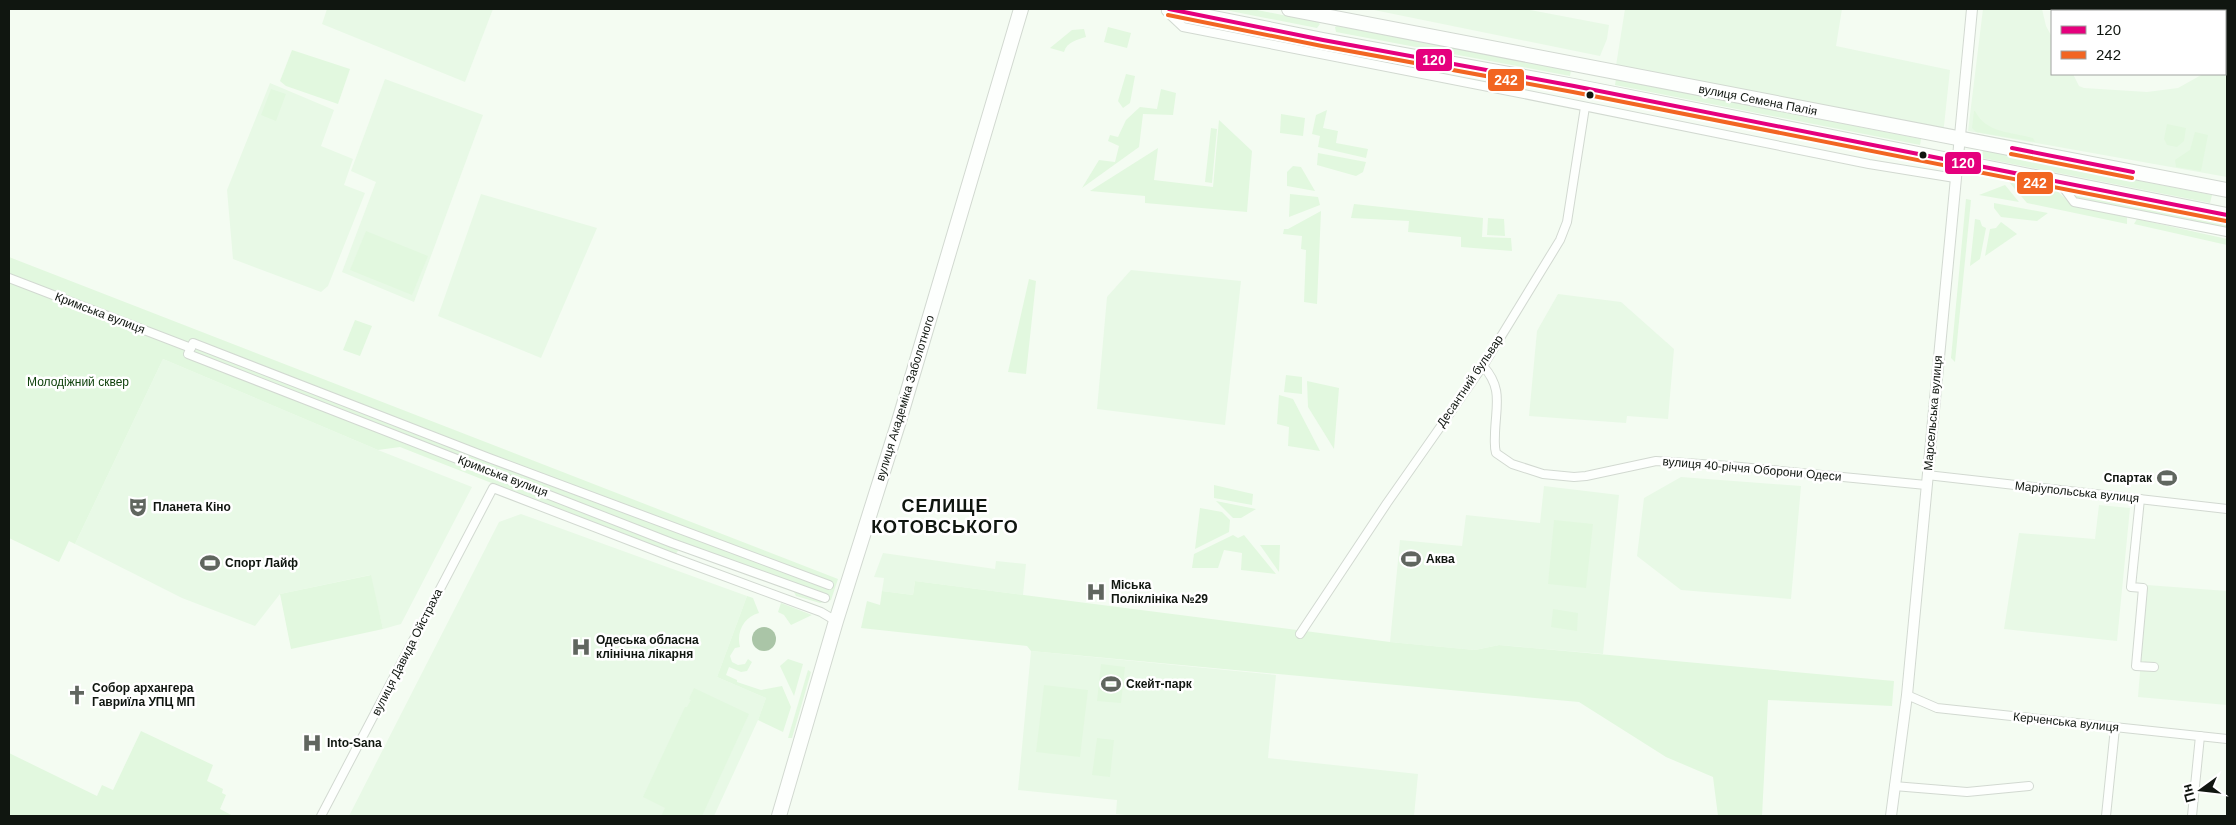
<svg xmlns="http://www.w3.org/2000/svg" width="2236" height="825" font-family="Arial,sans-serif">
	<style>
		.built { fill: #e8f9e6 }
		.green { fill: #e2f8df }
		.water { fill: #aac5a7 }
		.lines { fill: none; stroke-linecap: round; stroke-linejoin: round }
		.street-casing { stroke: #d2d9d1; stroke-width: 10 }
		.secondary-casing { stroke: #d2d9d1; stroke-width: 12 }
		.highway-casing { stroke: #d2d9d1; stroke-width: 16 }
		.street { stroke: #fdfffd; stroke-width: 8 }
		.secondary { stroke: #fdfffd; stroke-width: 10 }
		.highway { stroke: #fdfffd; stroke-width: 14 }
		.bus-1-casing { stroke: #fff; stroke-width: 8 }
		.bus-2-casing { stroke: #fff; stroke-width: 8 }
		.bus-1 { stroke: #e5007d; stroke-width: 4 }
		.bus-2 { stroke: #f26522; stroke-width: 4 }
		.bus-dot { fill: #101610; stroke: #fff; stroke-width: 2 }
		.labels { text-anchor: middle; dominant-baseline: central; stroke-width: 5; stroke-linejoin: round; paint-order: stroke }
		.street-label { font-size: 12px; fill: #101610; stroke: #fff }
		.park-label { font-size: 12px; fill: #10420c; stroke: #fff }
		.poi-label { font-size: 12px; font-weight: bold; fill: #101610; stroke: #fff; text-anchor: start }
		.district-label { font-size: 18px; font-weight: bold; letter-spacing: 1px; fill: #101610; stroke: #fff }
		.line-badge { stroke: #fff; stroke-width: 2 }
		.badge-label { font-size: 14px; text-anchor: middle; font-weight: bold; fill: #fff }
	</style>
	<rect width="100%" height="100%" fill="#f4fcf2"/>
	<g class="built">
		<polygon points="327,9 493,9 465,82 322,24"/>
		<polygon points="1369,9 1525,9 1609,25 1607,39 1600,56"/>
		<polygon points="1625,9 1842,9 1836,46 1950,70 1943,135 1615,72"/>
		<polygon points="1983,9 2042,9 2046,26 2052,37 2052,74 2073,74 2079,86 2084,88 2147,92 2178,88 2203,74 2225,74 2225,65 2227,66 2227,177 1968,131"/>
		<polygon points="385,79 483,115 414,302 342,272 376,182 351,171"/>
		<polygon points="270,83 334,110 321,146 353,159 344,185 365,193 328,286 321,292 233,259 227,190"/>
		<polygon points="481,194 597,228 541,358 438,316"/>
		<polygon points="1131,270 1241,281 1225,425 1097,409 1107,297"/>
		<polygon points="1558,294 1621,302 1674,349 1668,419 1627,416 1626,423 1529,416 1537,331"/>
		<polygon points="163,359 378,450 472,487 401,624 383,629 370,575 280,594 255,626 182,598 75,544"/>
		<polygon points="1681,477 1801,486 1791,599 1681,590 1637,556 1644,498"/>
		<polygon points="1544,486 1619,495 1603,654 1499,645 1475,650 1390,642 1400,540 1462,546 1466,515 1540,523"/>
		<polygon points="2099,505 2130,508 2117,641 2004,629 2019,533 2095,539"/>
		<polygon points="521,514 747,596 717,677 766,698 758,720 714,816 349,816 499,522"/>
		<polygon points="883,553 995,569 996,561 1026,564 1023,595 915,581 913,595 882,591 884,578 874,577"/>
		<polygon points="2147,585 2227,591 2227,705 2138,697"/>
		<polygon points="1031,651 1276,675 1268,758 1418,774 1414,816 1136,816 1116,814 1117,800 1018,790"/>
	</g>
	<g class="green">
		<polygon points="1220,9 1252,9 1318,22 1320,24 1317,28"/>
		<polygon points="1191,19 1337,47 1336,52 1191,24 1188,21"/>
		<polygon points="1337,26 1571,70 1570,76 1336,32 1335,27"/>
		<polygon points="1108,27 1131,33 1127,48 1104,42"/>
		<path d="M1084 29 1086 37C1076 40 1067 42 1064 52L1050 48 1072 30Z"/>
		<polygon points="292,50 350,69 338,104 286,86 280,81"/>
		<polygon points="1126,74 1135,76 1130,103 1123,108 1118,101"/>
		<polygon points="1616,79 1921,139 1920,145 1615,85"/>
		<polygon points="271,89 286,94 276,121 261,115"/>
		<polygon points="1161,89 1176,93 1173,115 1143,114 1139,147 1082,188 1099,160 1115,162 1119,146 1108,141 1110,135 1118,137 1126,120 1140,107 1157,109"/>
		<polygon points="1327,110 1323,128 1338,131 1336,143 1368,149 1366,158 1318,147 1320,136 1312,134 1316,115"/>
		<path d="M1974 111H1975C1986 133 2011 132 2033 138L2035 142 1976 132 1972 128Z"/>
		<polygon points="1281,114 1305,118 1303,136 1280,133"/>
		<polygon points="1219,120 1252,151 1247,212 1145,203 1145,196 1090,191 1158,148 1154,180 1213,187"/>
		<polygon points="2167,124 2186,128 2184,141 2177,147 2167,145 2164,139"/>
		<polygon points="1211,128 1217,129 1212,183 1205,182"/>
		<polygon points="2195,132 2208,135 2201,171 2176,167 2175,160 2190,150"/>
		<polygon points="1983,150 2212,195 2210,203 1982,158"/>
		<polygon points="1318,153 1366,162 1363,172 1356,176 1317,165"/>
		<polygon points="1293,166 1301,167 1315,191 1287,186 1287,172"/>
		<polygon points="2009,182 2055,189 2073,206 2127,217 2127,224 2027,203"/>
		<polygon points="2005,185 2019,202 1979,195"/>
		<polygon points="2071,193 2227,223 2227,228 2078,199"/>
		<polygon points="1290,194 1318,197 1320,205 1289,217"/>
		<polygon points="1966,199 1971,200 1955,362 1951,358"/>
		<polygon points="1994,203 2048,213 2037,221 2001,217 1994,208"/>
		<polygon points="1354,204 1483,218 1482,237 1511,238 1512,251 1461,247 1461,237 1408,232 1409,221 1351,218"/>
		<polygon points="1321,211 1317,304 1304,302 1306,250 1301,249 1302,236 1283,234 1284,229 1288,229"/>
		<polygon points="1488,218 1504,219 1505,236 1487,235"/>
		<polygon points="1975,219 1980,220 1982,226 1986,228 1980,259 1970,266"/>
		<polygon points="2137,219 2227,239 2227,245 2134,224"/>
		<polygon points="2001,222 2017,234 1985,256 1990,229 1996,228"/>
		<polygon points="366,231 428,256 412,295 350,270"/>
		<polygon points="9,257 838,579 831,600 820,603 796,596 792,588 680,548 675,555 400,447 378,450 163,359 75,544 69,541 59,562 9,538"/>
		<polygon points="1029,279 1036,281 1026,374 1008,372"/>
		<polygon points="355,320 372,326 360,356 343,350"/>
		<polygon points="1286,375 1302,377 1302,394 1284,392"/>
		<polygon points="1307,381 1339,388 1334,449 1308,407"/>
		<polygon points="1279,395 1293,399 1320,451 1288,446 1289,427 1277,424"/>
		<polygon points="1214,485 1253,494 1252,505 1214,498"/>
		<polygon points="1216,501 1256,509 1241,518 1233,518"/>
		<polygon points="1200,508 1222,512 1230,520 1229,532 1195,549"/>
		<polygon points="1554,520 1593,524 1586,588 1548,584"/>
		<polygon points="1233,535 1238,538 1244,535 1276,574 1241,570 1242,553 1224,550 1218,568 1192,568 1194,554"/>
		<polygon points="1260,545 1280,545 1279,572"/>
		<polygon points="371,575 383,629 291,649 280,594"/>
		<polygon points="915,581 1390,642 1475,650 1499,645 1894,681 1892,706 1768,700 1762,816 1718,816 1713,777 1666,757 1579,702 1031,651 1027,646 861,628 867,601 880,605 882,591 913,595"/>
		<path d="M747 596 753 598 759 613C744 617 736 632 740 647L735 648 730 656 732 662 738 665 745 664 748 659 752 662 747 671 741 672 729 667 726 675 737 680V682L761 690 782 686 791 707 783 732 758 720 766 698 717 677Z"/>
		<polygon points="781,603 812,615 791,625 784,615 778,612"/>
		<polygon points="1553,609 1578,613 1577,631 1551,627"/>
		<polygon points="788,659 803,664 794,696 780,666"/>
		<polygon points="1101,664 1125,667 1121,703 1097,701"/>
		<polygon points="808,670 811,672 792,738 788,738"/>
		<polygon points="1044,685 1088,690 1080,757 1036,752"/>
		<polygon points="694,688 749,714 702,816 661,816 665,808 643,797 685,707 687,707 691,700 689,699"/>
		<polygon points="141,731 213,765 207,781 223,789 222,793 226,795 220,809 233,816 9,816 9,753 97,796 102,785 113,790"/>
		<polygon points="1097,738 1114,740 1110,777 1092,775"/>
	</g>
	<circle class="water" cx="764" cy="639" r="12"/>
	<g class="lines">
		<defs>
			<g id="street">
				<polyline points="1166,11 1183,27 1509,91 1869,164 1955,178"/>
				<polyline points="2060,183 2074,202 2227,232"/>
				<polyline points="9,278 191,348"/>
				<path d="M1483 366C1503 388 1496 405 1495 433 1495 440 1494 446 1496 453L1512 464 1543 474 1574 477 1586 476 1656 461 1730 466 1926 485"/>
				<polyline points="1927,475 2227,509"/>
				<polyline points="2140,499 2131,587 2143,588 2136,666 2154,667"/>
				<polyline points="825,598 672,543 188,354 193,343 489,458 829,585"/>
				<polyline points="1300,634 1387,503 1483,366 1560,240 1567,222 1585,107"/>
				<polyline points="1907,695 1937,708 2227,739"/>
				<polyline points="1894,786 1967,792 2029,786"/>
				<polyline points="321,816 493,488 672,557 821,612 836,621"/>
				<polyline points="2106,816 2115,728"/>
				<polyline points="2192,816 2200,736"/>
			</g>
			<polyline id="secondary" points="1891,816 1907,695 1972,9"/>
			<g id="highway">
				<polyline points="1169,9 1323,40 1574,86 2227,215"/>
				<polyline points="1289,9 2227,190"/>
				<polyline points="779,816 836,621 899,421 1021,9"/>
			</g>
		</defs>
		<use href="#street" class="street-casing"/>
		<use href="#secondary" class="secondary-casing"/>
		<use href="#highway" class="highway-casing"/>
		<use href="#street" class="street"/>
		<use href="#secondary" class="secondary"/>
		<use href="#highway" class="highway"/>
		<defs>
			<g id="bus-1">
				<polyline points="1169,9 1323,40 1574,86 2227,215"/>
				<polyline points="2012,148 2133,172"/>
			</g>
			<g id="bus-2">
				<polyline points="1168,15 1322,46 1573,92 2226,221"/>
				<polyline points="2011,154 2132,178"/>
			</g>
		</defs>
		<use href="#bus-1" class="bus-1-casing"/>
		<use href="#bus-2" class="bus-2-casing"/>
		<use href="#bus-1" class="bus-1"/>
		<use href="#bus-2" class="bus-2"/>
	</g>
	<defs>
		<symbol id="stadium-bare" viewBox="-9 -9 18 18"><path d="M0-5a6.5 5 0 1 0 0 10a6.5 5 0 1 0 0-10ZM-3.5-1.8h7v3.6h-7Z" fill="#60665f" stroke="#fff" stroke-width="2.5" paint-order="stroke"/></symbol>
		<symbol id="theatre-bare" viewBox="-9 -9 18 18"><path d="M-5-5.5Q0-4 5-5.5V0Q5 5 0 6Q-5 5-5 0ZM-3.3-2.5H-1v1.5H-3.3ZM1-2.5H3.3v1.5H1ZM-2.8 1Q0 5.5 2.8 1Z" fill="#60665f" stroke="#fff" stroke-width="2.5" paint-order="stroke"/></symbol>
		<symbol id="hospital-bare" viewBox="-9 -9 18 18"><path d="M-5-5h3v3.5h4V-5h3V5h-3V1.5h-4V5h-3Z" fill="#60665f" stroke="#fff" stroke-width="2.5" paint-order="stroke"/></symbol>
		<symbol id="church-bare" viewBox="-9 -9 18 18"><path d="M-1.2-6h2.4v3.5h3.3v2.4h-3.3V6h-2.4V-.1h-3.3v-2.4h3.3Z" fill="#60665f" stroke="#fff" stroke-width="2.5" paint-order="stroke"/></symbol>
	</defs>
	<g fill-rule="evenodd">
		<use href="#stadium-bare" x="2153" y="464" width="28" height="28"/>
		<use href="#theatre-bare" x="124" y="493" width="28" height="28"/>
		<use href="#stadium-bare" x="1397" y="545" width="28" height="28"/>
		<use href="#stadium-bare" x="196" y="549" width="28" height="28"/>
		<use href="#hospital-bare" x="1082" y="578" width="28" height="28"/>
		<use href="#hospital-bare" x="567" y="633" width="28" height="28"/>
		<use href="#stadium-bare" x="1097" y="670" width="28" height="28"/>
		<use href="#church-bare" x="63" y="681" width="28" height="28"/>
		<use href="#hospital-bare" x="298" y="729" width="28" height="28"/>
	</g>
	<g class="bus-dot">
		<circle cx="1590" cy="95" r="4.5"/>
		<circle cx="1923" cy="155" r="4.5"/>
	</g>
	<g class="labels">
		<g class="street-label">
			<text transform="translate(1758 100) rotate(11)">вулиця Семена Палія</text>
			<text transform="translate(100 313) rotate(21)">Кримська вулиця</text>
			<text transform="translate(1470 381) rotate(-56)">Десантний бульвар</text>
			<text transform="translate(905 398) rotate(-73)">вулиця Академіка Заболотного</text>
			<text transform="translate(1933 413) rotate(-85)">Марсельська вулиця</text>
			<text transform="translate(1752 469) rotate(5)">вулиця 40-річчя Оборони Одеси</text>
			<text transform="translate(503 476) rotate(21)">Кримська вулиця</text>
			<text transform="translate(2077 492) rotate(6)">Маріупольська вулиця</text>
			<text transform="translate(407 652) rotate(-63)">вулиця Давида Ойстраха</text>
			<text transform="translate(2066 722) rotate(6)">Керченська вулиця</text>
		</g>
		<g class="park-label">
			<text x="78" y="382">Молодіжний сквер</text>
		</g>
		<g class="poi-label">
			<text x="2152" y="478" text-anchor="end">Спартак</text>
			<text x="153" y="507">Планета Кіно</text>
			<text x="1426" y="559">Аква</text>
			<text x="225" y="563">Спорт Лайф</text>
			<text x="1111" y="585">Міська<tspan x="1111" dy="14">Поліклініка №29</tspan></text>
			<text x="596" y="640">Одеська обласна<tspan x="596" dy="14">клінічна лікарня</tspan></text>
			<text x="1126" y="684">Скейт-парк</text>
			<text x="92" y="688">Собор архангера<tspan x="92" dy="14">Гавриїла УПЦ МП</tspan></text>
			<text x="327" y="743">Into-Sana</text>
		</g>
		<g class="district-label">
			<text x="945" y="506">СЕЛИЩЕ<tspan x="945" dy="21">КОТОВСЬКОГО</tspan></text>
		</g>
	</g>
	<g class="line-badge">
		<rect x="1415" y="48" width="38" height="24" rx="5" fill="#e5007d"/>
		<rect x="1487" y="68" width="38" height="24" rx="5" fill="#f26522"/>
		<rect x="1944" y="151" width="38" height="24" rx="5" fill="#e5007d"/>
		<rect x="2016" y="171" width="38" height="24" rx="5" fill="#f26522"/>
	</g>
	<g class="badge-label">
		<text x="1434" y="65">120</text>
		<text x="1506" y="85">242</text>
		<text x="1963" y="168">120</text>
		<text x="2035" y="188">242</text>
	</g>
	<rect width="2236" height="825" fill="none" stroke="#101610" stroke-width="20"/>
	<rect x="2051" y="10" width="175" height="65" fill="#ffffff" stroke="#9fa29f"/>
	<rect x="2061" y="26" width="25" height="8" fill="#e5007d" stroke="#9fa29f"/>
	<text x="2096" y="35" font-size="15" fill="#101610">120</text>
	<rect x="2061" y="51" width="25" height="8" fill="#f26522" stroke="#9fa29f"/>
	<text x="2096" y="60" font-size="15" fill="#101610">242</text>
	<g transform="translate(2201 790) rotate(255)" stroke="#ffffff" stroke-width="4" paint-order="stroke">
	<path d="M0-4L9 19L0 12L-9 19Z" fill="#101610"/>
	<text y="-8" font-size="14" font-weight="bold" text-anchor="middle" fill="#101610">Пн</text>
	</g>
</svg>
